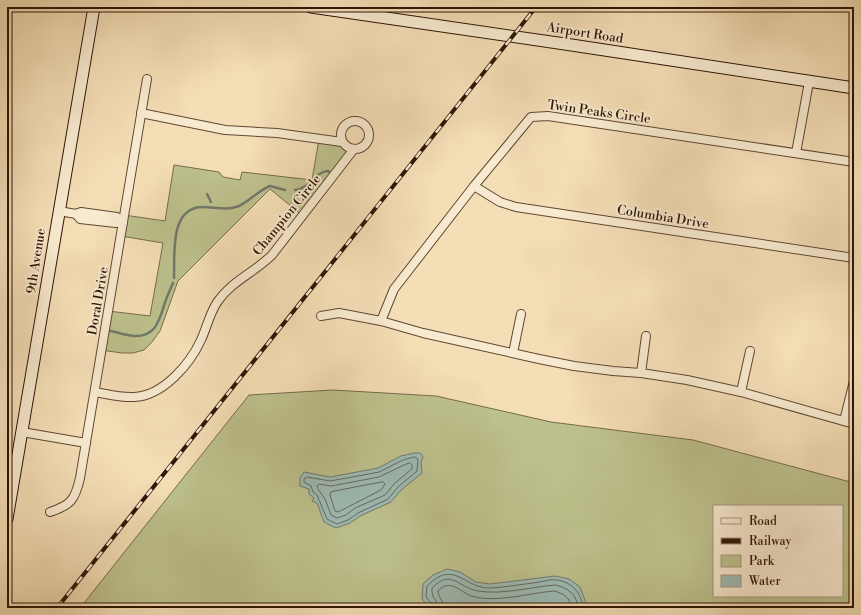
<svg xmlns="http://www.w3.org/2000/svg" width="861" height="615" font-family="'Libre Bodoni',serif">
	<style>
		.green { fill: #bdc18d; stroke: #766b4a; fill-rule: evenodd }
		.water { fill: #9dbbb4; stroke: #71796e }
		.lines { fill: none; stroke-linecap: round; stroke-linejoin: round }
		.shore { stroke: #66685d; stroke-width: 1 }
		.stream { stroke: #71796e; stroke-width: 2.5 }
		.street-casing { stroke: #604732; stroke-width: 10 }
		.secondary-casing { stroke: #2e1506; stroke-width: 13 }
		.street { stroke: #f8ead0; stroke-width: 8 }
		.secondary { stroke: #f8ead0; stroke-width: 11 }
		.rail-casing { stroke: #2e1506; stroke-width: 4 }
		.rail { stroke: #f8ead0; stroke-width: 2.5; stroke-dasharray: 8; stroke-linecap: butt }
		.labels { text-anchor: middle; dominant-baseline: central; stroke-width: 3.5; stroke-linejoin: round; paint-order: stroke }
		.street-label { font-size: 13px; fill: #2e1506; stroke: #f8ead0 }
	</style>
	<rect width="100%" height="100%" fill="#f4deb6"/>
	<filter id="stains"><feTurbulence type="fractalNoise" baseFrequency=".005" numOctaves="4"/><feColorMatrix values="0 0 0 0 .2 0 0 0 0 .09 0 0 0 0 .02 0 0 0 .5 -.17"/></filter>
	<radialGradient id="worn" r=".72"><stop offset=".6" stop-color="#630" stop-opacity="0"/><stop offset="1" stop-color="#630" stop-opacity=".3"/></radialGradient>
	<g class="green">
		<polygon points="319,139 342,142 345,145 351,149 303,216 270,189 178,281 160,331 152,342 144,350 133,353 122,353 101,350 108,311 150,316 163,243 121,236 124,215 165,221 174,165 219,172 223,177 240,180 242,172 312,180"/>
		<path d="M333 390 436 396 551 422 693 440 854 483V608H80L249 395ZM714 506H842V596H714Z"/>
	</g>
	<g class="water">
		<polygon points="415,453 420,453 423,456 421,463 422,473 401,490 391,502 360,516 350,523 336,528 324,522 317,503 312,501 314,498 309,494 309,489 300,486 300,478 304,472 330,477 357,472 378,468 401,456"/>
		<polygon points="447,569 460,572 476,582 490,584 555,576 569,579 580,587 586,603 587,608 430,608 422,599 423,584 433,575"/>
	</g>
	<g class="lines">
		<g class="shore">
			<polygon points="415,457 418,459 417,471 398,487 388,499 358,513 348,520 337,524 327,519 317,495 313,492 311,486 304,482 304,479 307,477 330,481 358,476 379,472 403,460"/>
			<polygon points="410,463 412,465 412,469 395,483 385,495 355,508 346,515 337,518 331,515 325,499 318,489 317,486 319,484 331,486 379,477 404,465"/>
			<polygon points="383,482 385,484 381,490 338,512 335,511 330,495 331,492"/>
			<path d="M433 608 432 604 426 597 427 586C455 558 463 589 491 588 507 587 524 584 540 582 545 581 551 579 556 580 571 581 582 593 583 608"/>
			<path d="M438 608C437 599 431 598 432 588 451 568 459 588 478 591 503 595 530 587 555 585 568 588 577 594 578 608"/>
			<path d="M444 608C444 601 438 597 438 591 450 578 459 591 471 596 474 597 477 597 480 598 504 601 530 593 554 591 565 594 569 597 572 608"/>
		</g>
		<g class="stream">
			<path d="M295 190C311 188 316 171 328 171L332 174"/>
			<polyline points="207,194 211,202"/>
			<path d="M174 278C175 255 169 207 203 207 215 207 227 211 239 206 250 201 259 190 270 186L285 190"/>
			<path d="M107 330C116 332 125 335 134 336 159 337 160 315 167 297 169 292 171 288 173 283"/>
		</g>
		<defs>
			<g id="street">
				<polyline points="141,113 225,130 277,133 342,142"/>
				<circle cx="355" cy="135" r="14"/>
				<polyline points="796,153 809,82"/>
				<polyline points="474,186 500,202 516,207 854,258"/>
				<polyline points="59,211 76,214"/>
				<polyline points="76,214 81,212 117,217 123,222"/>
				<polyline points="76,214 80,219 116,223 123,222"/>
				<polyline points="321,316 339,313 381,321 423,333 539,359 574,366 613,371 641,373 687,380 741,392 854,424"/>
				<polyline points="381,321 394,289 474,186 531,117 548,116 854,162"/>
				<polyline points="513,353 521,314"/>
				<polyline points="641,373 646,336"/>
				<path d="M95 392C107 394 121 398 134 397 163 396 190 364 201 340 207 327 210 312 218 301 232 281 255 272 272 255L354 149"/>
				<polyline points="741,392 750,351"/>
				<polyline points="844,421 854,381"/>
				<polyline points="22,432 86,443"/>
				<path d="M50 512C71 505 75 500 80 478L147 79"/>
			</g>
			<g id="secondary">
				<polyline points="311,7 565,44 854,88"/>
				<polyline points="7,519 94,7"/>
			</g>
		</defs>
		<use href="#street" class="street-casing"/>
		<use href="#secondary" class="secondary-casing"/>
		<use href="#street" class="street"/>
		<use href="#secondary" class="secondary"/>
		<defs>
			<polyline id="rail" points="57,608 536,7"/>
		</defs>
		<use href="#rail" class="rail-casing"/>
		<use href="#rail" class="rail"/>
	</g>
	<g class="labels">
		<g class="street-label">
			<text transform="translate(585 33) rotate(9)">Airport Road</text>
			<text transform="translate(599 112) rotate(8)">Twin Peaks Circle</text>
			<text transform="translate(287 215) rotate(-51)">Champion Circle</text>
			<text transform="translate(663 217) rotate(9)">Columbia Drive</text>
			<text transform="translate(36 261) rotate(-81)">9th Avenue</text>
			<text transform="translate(98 301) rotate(-80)">Doral Drive</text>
		</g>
	</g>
	<rect width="861" height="615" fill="none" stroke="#f4deb6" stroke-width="24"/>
	<rect x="8" y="8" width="845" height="599" fill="none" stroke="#2e1506" stroke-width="2"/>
	<rect x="12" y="12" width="837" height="591" fill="none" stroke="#2e1506"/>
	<rect x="713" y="505" width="130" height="92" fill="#f8ead0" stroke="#a7957f"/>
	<rect x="721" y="518" width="20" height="6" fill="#f8ead0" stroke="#a7957f"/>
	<text x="749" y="525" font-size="12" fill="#2e1506">Road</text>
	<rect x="721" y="538" width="20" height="6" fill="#2e1506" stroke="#a7957f"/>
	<text x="749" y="545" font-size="12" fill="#2e1506">Railway</text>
	<rect x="721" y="555" width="20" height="12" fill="#bdc18d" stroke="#a7957f"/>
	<text x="749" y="565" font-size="12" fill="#2e1506">Park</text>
	<rect x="721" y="575" width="20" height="12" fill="#9dbbb4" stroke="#a7957f"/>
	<text x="749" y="585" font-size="12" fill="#2e1506">Water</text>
	<rect width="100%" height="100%" filter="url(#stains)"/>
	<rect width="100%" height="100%" fill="url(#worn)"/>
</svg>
